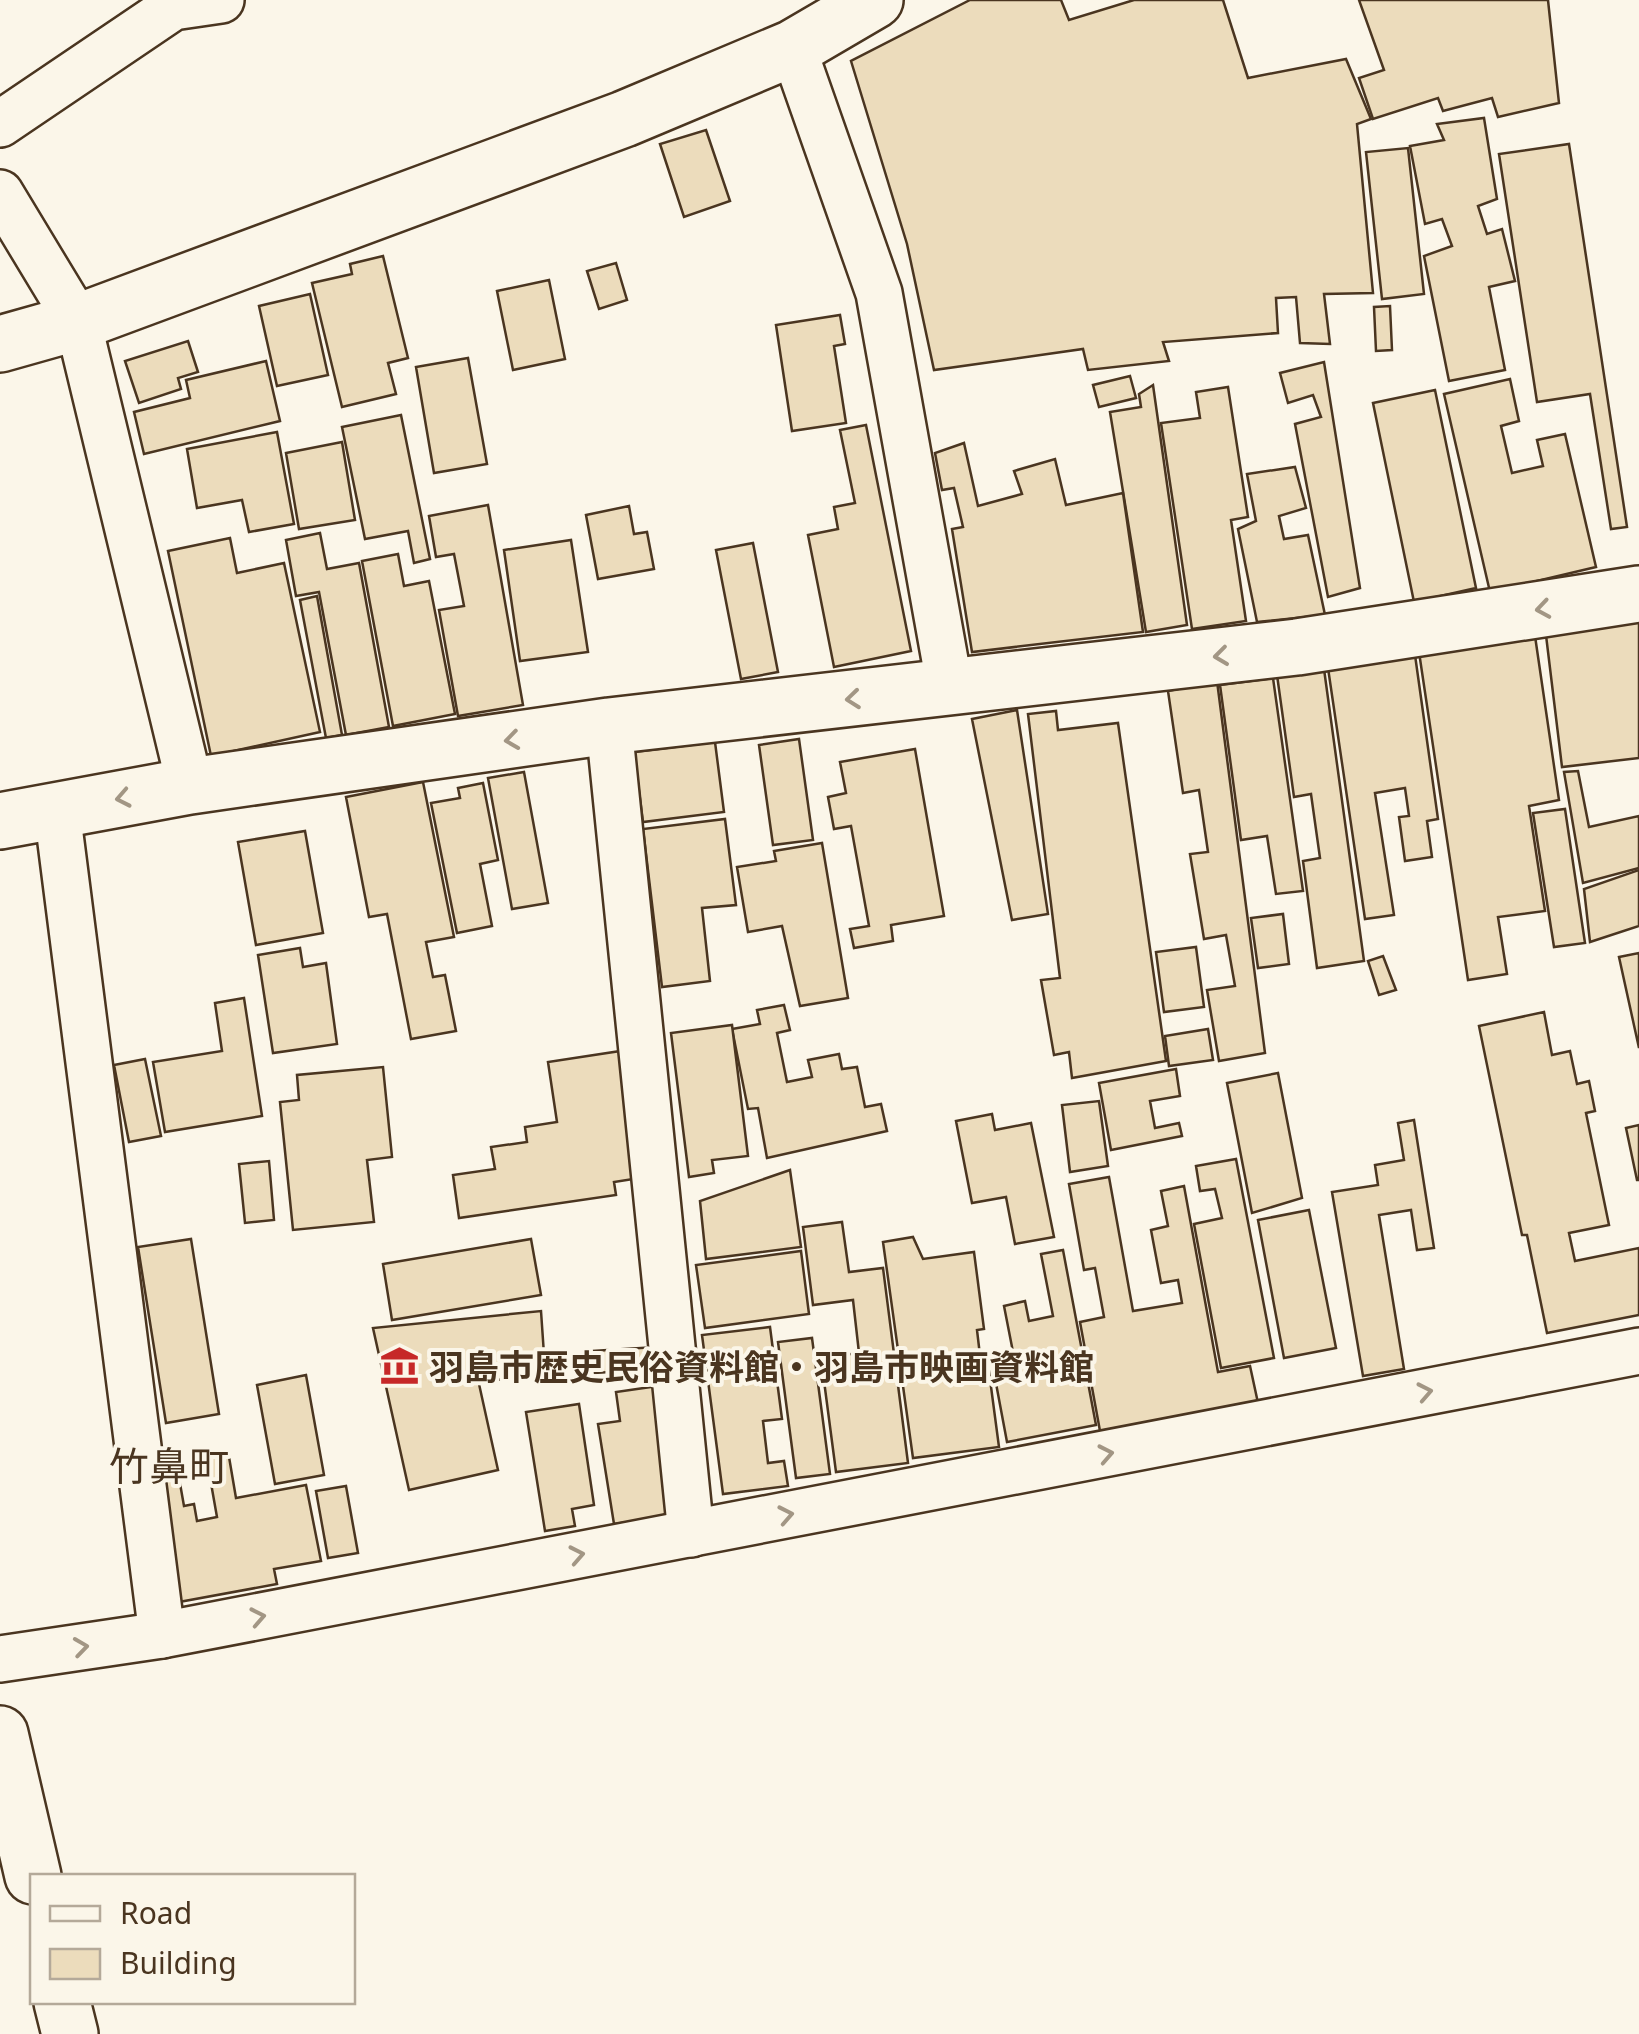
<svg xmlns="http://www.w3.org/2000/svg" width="1639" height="2034" font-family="'Noto Sans','Noto Sans JP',sans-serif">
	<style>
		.building { fill: #ecdcbc; stroke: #4a3520; stroke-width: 2.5 }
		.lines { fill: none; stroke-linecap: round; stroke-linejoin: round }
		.street-casing { stroke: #4a3520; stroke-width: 50 }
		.secondary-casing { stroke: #4a3520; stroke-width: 60 }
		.street { stroke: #fbf6e9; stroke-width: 45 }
		.secondary { stroke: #fbf6e9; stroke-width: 55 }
		.oneway { stroke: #a29684 }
		.labels { text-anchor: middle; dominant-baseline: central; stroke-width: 8; stroke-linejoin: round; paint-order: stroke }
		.poi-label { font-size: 35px; font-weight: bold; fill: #4a3520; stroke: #fbf6e9; text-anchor: start }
		.quarter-label { font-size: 40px; fill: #4a3520; stroke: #fbf6e9 }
	</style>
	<rect width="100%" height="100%" fill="#fbf6e9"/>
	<g class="building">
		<polygon points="970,0 1061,0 1069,20 1134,0 1223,0 1248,78 1346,59 1371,119 1357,124 1373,293 1324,294 1330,344 1300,343 1296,297 1276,298 1278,333 1163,342 1169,361 1088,370 1083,349 934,370 907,244 851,61"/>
		<polygon points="1359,0 1548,0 1559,103 1498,117 1492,98 1443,111 1438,98 1373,119 1359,78 1384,70"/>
		<polygon points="1484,118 1497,199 1478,206 1487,234 1502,229 1515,281 1489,287 1505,370 1449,381 1424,256 1452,246 1442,219 1425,224 1410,146 1444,140 1437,124"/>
		<polygon points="706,130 730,201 684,217 660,144"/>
		<polygon points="1569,144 1627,527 1611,529 1590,394 1537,402 1499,154"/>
		<polygon points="1408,148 1424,294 1382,299 1366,152"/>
		<polygon points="383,256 408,358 388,363 396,394 342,407 312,283 352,274 350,264"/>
		<polygon points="616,263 627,300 599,309 587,271"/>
		<polygon points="549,280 565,359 513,370 497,291"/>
		<polygon points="310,294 328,375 277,386 259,306"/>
		<polygon points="1390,306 1392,350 1376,351 1374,307"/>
		<polygon points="840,315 845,344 834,346 846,423 792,431 776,325"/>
		<polygon points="188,341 198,372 178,378 181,389 139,403 125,361"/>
		<polygon points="468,358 487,464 434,473 416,367"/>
		<polygon points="266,361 280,421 144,454 134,412 190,398 186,380"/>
		<polygon points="1324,362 1360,588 1328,597 1295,424 1321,417 1313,395 1288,403 1280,373"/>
		<polygon points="1130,376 1136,398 1099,407 1093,385"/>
		<polygon points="1510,379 1519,421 1501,426 1512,473 1543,466 1537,440 1565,434 1596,567 1490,592 1444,394"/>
		<polygon points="1153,385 1187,625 1146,632 1110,412 1141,407 1139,394"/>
		<polygon points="1228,387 1248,517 1231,520 1246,621 1192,629 1161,423 1200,418 1196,392"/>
		<polygon points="1435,390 1476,588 1414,602 1373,403"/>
		<polygon points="401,415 430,559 414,563 408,531 365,539 342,427"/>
		<polygon points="866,425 911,651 834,667 808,535 838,529 834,507 855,503 840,430"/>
		<polygon points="277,432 294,524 249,532 242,500 197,508 187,449"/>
		<polygon points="342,442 355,520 299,529 286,453"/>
		<polygon points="964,443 978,506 1022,494 1014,471 1055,459 1066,505 1123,493 1143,632 972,652 952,529 963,527 954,488 942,490 935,453"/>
		<polygon points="1295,467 1306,508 1279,516 1284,539 1308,535 1325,615 1257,622 1238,529 1256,521 1247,474"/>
		<polygon points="488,505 523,705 458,716 439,610 464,606 454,554 436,557 429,516"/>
		<polygon points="629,506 634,534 647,532 654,569 598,579 586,515"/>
		<polygon points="320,533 327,569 359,563 389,727 346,735 319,592 296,596 286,540"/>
		<polygon points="230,538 237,573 284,563 320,732 211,756 168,551"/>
		<polygon points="571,540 588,652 520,661 504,550"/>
		<polygon points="753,543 778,672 741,679 716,550"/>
		<polygon points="398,554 404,586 429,581 455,714 393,726 362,561"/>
		<polygon points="317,596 342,735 326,738 300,600"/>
		<polygon points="1639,615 1639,758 1562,767 1545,627"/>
		<polygon points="1535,636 1559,800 1529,806 1545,911 1498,917 1507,974 1468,980 1419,652"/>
		<polygon points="1415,655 1438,819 1427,821 1432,857 1405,861 1399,817 1409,816 1405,788 1375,793 1394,915 1365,919 1328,668"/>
		<polygon points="1324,669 1364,961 1317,968 1303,861 1320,858 1311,794 1294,797 1277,675"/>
		<polygon points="1273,678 1303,891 1276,894 1267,836 1241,840 1220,685"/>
		<polygon points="1217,681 1265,1053 1219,1061 1207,990 1235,986 1226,935 1204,939 1190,854 1208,852 1199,790 1183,793 1168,691"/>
		<polygon points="1017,710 1048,914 1012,920 972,719"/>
		<polygon points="1056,711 1058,730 1118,723 1166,1061 1072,1078 1069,1052 1054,1055 1041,980 1060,978 1028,714"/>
		<polygon points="799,739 813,840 773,845 759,745"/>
		<polygon points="715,742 724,812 643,822 634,752"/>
		<polygon points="915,749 944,916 891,925 893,941 854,948 850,929 869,926 851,826 834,829 828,797 846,793 840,762"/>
		<polygon points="1578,771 1589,827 1639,816 1639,868 1583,883 1564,772"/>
		<polygon points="524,772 548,903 512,909 488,778"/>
		<polygon points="423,782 454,937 426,942 433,977 445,975 456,1031 411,1039 387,914 369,917 346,797"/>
		<polygon points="483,783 498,860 480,864 492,926 457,933 431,803 460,798 458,788"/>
		<polygon points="1565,809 1585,943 1554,947 1533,813"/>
		<polygon points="725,819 736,905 702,908 710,981 662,987 643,829"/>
		<polygon points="305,831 323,933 256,945 238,842"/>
		<polygon points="822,843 848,998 800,1006 782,926 748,932 737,867 776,861 774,851"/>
		<polygon points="1639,870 1639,926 1590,942 1584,889"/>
		<polygon points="1283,914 1289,964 1258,968 1251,918"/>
		<polygon points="1196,947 1204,1007 1164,1012 1156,952"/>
		<polygon points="300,948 303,967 326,963 337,1044 273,1053 258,955"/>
		<polygon points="1639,953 1639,1048 1619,957"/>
		<polygon points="1383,956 1396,990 1379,995 1368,961"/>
		<polygon points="244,998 262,1116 165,1132 153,1062 222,1051 215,1003"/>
		<polygon points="784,1005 790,1030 777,1033 787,1082 812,1077 808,1060 839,1054 842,1069 857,1067 865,1107 881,1104 887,1131 767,1158 758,1108 748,1109 732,1029 760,1024 757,1010"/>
		<polygon points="1544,1012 1552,1055 1570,1051 1577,1084 1589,1081 1595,1111 1586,1113 1609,1225 1569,1233 1575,1261 1639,1248 1639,1315 1547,1333 1527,1235 1522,1235 1479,1026"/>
		<polygon points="732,1025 748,1156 712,1160 714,1173 689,1177 671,1033"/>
		<polygon points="1208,1029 1213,1060 1169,1066 1165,1036"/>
		<polygon points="627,1050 646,1177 614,1182 616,1195 459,1218 453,1175 495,1169 491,1147 527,1142 525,1127 557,1122 548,1062"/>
		<polygon points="145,1059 161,1136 129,1142 114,1065"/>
		<polygon points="383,1067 392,1157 367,1160 374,1222 293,1230 280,1102 299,1100 297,1075"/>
		<polygon points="1176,1069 1180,1096 1150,1101 1155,1128 1179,1123 1182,1136 1111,1150 1099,1083"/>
		<polygon points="1278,1073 1302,1198 1252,1213 1227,1083"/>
		<polygon points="1099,1101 1108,1166 1070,1172 1062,1105"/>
		<polygon points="992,1114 995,1130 1031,1123 1054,1237 1015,1244 1006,1197 972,1203 956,1121"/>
		<polygon points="1414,1120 1434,1248 1417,1250 1411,1210 1379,1215 1404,1369 1363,1376 1332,1192 1378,1185 1375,1165 1404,1160 1398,1123"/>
		<polygon points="1639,1125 1639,1180 1637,1180 1626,1128"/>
		<polygon points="1236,1159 1274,1358 1221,1368 1194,1224 1222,1218 1215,1189 1200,1191 1196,1166"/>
		<polygon points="269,1161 274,1220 245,1223 239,1164"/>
		<polygon points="790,1170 801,1247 706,1259 700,1201"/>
		<polygon points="1109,1177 1133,1311 1182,1303 1178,1280 1161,1283 1151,1230 1168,1226 1161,1191 1184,1186 1218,1372 1250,1366 1258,1403 1100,1431 1080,1322 1104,1317 1095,1268 1084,1270 1069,1184"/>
		<polygon points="1309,1210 1336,1348 1284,1358 1258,1220"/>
		<polygon points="842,1222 849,1272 883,1268 908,1463 836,1472 821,1358 859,1353 853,1300 813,1305 803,1227"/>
		<polygon points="913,1237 923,1259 974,1252 984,1329 977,1330 981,1364 988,1364 999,1447 913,1458 883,1242"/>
		<polygon points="191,1239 219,1414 166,1423 138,1247"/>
		<polygon points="531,1239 541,1295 392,1320 383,1264"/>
		<polygon points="1063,1250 1096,1425 1007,1442 992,1362 1014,1357 1004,1306 1025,1301 1029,1321 1053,1316 1041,1254"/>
		<polygon points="801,1251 809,1314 705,1328 696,1265"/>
		<polygon points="541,1311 545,1369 479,1384 498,1470 409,1490 373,1328"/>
		<polygon points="770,1327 782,1419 763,1421 768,1463 784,1461 788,1486 723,1494 702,1335"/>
		<polygon points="812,1338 830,1474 796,1478 778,1342"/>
		<polygon points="656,1347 658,1369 595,1373 593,1351"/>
		<polygon points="306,1375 324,1475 275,1484 257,1385"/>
		<polygon points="658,1386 678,1515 614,1524 598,1424 620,1421 616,1392"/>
		<polygon points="579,1404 594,1505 572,1509 575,1526 545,1531 526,1412"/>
		<polygon points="228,1451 236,1498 306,1485 321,1561 274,1569 277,1584 179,1602 153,1465 176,1461 184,1506 194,1504 197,1521 217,1517 206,1455"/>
		<polygon points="346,1486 358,1553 328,1558 316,1491"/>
	</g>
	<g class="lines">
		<defs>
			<g id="street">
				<polyline points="793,48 879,293 950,688"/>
				<polyline points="0,124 173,7 221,0"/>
				<polyline points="0,193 78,322 190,786"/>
				<polyline points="609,726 691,1534"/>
				<polyline points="57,811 162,1635"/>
				<polyline points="0,1659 162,1635 1639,1351"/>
			</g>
			<g id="secondary">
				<polyline points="0,344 78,322 624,119 793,48 875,0"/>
				<polyline points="0,821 190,786 609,726 1297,647 1639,594"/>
				<polyline points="0,1734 33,1876"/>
				<polyline points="62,2002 70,2034"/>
			</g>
		</defs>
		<use href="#street" class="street-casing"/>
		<use href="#secondary" class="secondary-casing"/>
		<use href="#street" class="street"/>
		<use href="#secondary" class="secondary"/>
	</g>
	<defs><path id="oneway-chevron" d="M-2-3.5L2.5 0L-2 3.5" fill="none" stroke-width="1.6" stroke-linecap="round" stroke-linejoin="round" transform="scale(2.5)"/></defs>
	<g class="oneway">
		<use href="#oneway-chevron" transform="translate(1543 609) rotate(171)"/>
		<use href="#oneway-chevron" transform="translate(1221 656) rotate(173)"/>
		<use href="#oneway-chevron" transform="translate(853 699) rotate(174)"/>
		<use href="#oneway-chevron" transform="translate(512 740) rotate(172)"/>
		<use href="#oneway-chevron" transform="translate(123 798) rotate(169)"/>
		<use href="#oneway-chevron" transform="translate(1425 1392) rotate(-11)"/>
		<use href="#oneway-chevron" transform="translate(1106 1454) rotate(-11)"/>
		<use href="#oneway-chevron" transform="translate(786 1515) rotate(-11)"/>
		<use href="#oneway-chevron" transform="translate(577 1555) rotate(-11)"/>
		<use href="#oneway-chevron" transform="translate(258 1617) rotate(-11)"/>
		<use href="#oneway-chevron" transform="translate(81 1647) rotate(-8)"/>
	</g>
	<defs>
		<symbol id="museum-bare" viewBox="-9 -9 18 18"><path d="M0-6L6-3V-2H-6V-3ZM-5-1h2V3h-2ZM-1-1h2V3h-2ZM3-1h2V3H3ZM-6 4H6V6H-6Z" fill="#c62828" stroke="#fbf6e9" stroke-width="2.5" paint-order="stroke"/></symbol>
	</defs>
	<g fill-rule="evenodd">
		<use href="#museum-bare" x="372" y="1338" width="55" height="55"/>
	</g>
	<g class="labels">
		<g class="poi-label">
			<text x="429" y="1366">羽島市歴史民俗資料館・羽島市映画資料館</text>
		</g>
		<g class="quarter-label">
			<text x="169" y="1465">竹鼻町</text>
		</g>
	</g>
	<rect x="30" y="1874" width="325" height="130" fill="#fbf6e9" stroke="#b4a999" stroke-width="2.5"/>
	<rect x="50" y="1906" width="50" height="15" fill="#fbf6e9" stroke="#b4a999" stroke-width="2.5"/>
	<text x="120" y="1924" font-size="30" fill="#4a3520">Road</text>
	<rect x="50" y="1949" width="50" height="30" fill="#ecdcbc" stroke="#b4a999" stroke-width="2.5"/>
	<text x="120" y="1974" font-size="30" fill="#4a3520">Building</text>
</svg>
